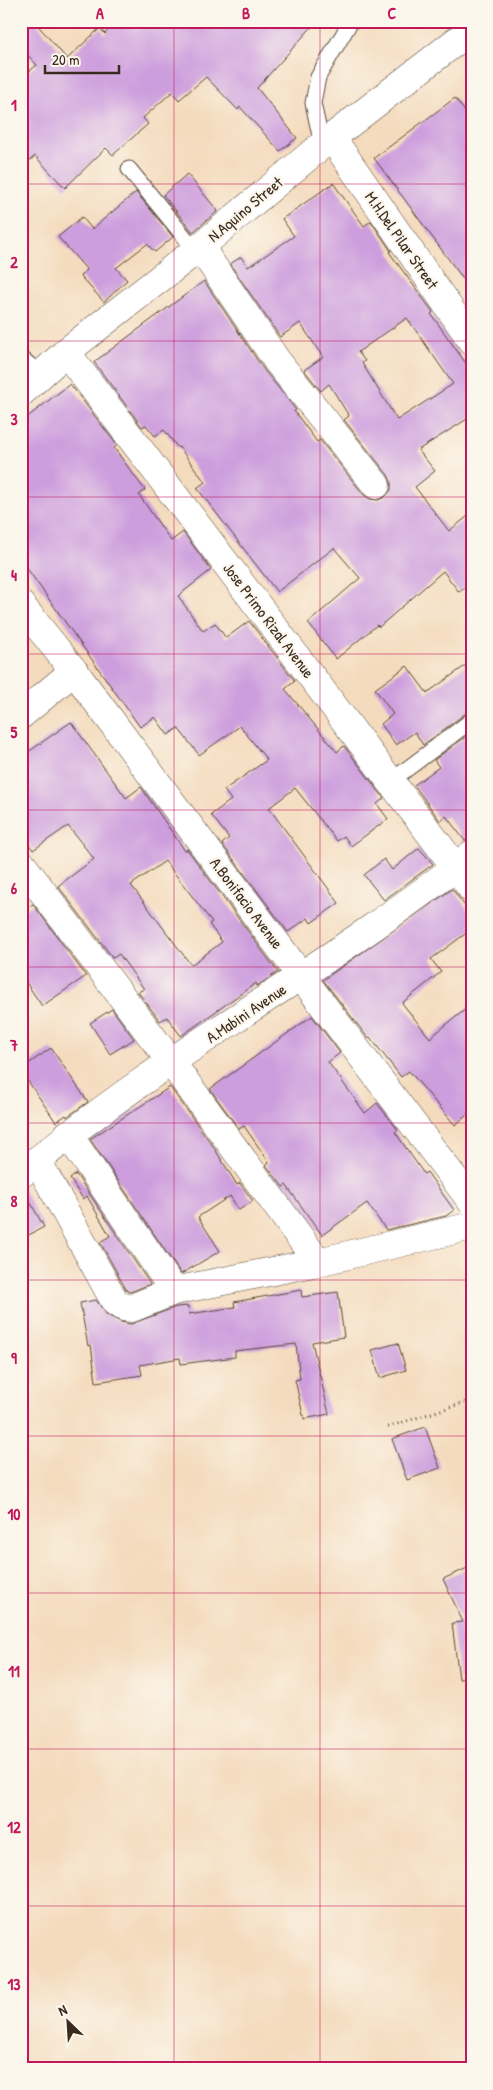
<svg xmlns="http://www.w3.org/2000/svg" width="493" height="2090" font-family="'Patrick Hand',sans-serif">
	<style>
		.building { fill: #cd9edd; fill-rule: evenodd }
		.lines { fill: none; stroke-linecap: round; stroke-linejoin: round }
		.lane-casing { stroke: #574536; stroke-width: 17 }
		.street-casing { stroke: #574536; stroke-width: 29 }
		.secondary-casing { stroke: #574536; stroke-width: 29 }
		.path { stroke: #574536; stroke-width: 3; stroke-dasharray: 1 4; stroke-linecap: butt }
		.lane { stroke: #fff; stroke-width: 15 }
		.street { stroke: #fff; stroke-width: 28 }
		.secondary { stroke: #fff; stroke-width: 28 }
		.grid { fill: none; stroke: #c2185b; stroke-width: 1; stroke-opacity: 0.55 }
		.labels { text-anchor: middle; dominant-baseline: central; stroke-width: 4.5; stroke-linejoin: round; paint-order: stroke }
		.street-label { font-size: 16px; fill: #3b2a1e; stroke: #fbf7ec }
		.neatline { fill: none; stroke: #c2185b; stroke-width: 2 }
		.grid-label { font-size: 16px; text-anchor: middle; font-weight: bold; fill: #c2185b }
	</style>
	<rect width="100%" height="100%" fill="#fbf7ec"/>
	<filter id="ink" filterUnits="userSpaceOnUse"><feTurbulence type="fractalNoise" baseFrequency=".02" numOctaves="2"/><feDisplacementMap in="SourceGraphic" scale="10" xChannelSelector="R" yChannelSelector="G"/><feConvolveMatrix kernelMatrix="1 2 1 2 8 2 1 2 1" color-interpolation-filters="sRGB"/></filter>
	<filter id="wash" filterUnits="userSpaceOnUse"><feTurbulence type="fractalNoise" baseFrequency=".0096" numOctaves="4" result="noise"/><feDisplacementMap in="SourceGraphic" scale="20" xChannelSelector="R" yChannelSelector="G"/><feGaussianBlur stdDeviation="1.12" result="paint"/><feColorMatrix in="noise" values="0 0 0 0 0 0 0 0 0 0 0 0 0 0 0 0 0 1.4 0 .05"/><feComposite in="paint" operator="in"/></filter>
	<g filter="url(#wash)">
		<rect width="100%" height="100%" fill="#f4dbbe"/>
		<g id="blocks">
			<g class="building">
				<polygon points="21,21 34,21 67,59 100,28 105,34 116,21 317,21 257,88 297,138 280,151 240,107 238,110 206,77 179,100 172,92 143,118 148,124 113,155 106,148 65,188 35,156 21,168 21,78 37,65 21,48"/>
				<polygon points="455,98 472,121 472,291 374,158"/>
				<polygon points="187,174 218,211 193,232 163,195"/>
				<path d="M333 183 364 226 371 221 391 251 389 252 433 312 431 314 472 372V416L418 450 435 471 415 487 449 531 472 513V583L459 592 443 571 379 627 377 625 336 659 308 623 360 578 334 548 277 592 197 488 205 482 179 447 178 448 164 430 155 436 146 425 142 427 94 362 204 281 264 370 296 410 294 411 317 442 320 440 364 495 370 499 378 500 385 497 391 490V482L388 475 344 420 349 416 329 384 321 391 304 370 323 357 300 323 280 337 230 264 241 257 248 267 294 236 282 219ZM407 318 453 384 397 420 362 363 365 361 358 352Z"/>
				<polygon points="136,192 173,237 155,252 147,244 116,268 127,280 104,302 80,276 87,270 58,237 82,217 92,229"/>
				<polygon points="70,384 117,445 114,448 145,490 139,495 171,541 183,532 211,570 178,596 203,631 215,623 226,638 249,621 295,681 285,689 337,752 344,746 384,798 377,804 388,819 351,846 344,836 337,841 295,788 269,808 339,903 311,923 308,918 288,932 222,844 229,838 211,815 231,800 224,790 267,760 240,726 199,755 178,728 168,735 155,717 140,727 21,560 21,422"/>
				<polygon points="472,661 472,711 466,713 423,745 415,732 396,745 381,724 393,714 375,689 407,666 427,693"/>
				<path d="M71 722 126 798 141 787 185 851 187 849 278 972 257 986 256 983 181 1036 167 1017 160 1021 138 992 144 989 119 954 113 958 58 886 94 859 68 826 33 850 21 834V757ZM165 861 212 922 209 924 222 942 191 965 131 885Z"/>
				<polygon points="472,732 472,839 465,841 446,816 440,821 414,785 439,767 434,760"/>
				<polygon points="419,848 433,864 384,900 364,875 384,859 392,870"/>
				<polygon points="452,889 472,915 472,929 431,959 441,972 402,1003 430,1038 472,1004 472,1111 455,1125 409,1071 401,1077 370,1037 368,1038 323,980"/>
				<polygon points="33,904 86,976 42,1006 21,975 21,912"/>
				<polygon points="112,1009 134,1039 110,1054 90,1023"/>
				<polygon points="312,1016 340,1053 328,1062 365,1113 377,1103 398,1130 395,1132 424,1174 427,1172 454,1210 446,1216 386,1230 367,1203 322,1235 286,1185 283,1187 266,1165 269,1162 244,1126 239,1129 210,1089"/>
				<polygon points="51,1048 88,1102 67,1117 66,1115 56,1122 21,1071 21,1069"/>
				<polygon points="170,1087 213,1146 237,1185 240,1183 253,1201 239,1210 230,1196 198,1217 220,1251 181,1274 90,1139"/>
				<polygon points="76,1174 150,1284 130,1292 127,1291 100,1242 110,1236 87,1196 83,1199 70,1179"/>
				<polygon points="21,1189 23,1189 44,1227 21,1239"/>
				<polygon points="301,1290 302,1297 338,1292 344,1337 312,1342 329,1414 304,1419 295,1380 300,1379 296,1344 235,1351 235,1357 181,1364 180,1358 140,1365 142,1375 96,1382 91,1345 88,1346 80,1303 96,1300 107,1315 121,1322 131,1324 176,1307 188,1306 189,1314 235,1307 234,1302"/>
				<polygon points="398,1343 406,1370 380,1378 372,1350"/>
				<polygon points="425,1427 440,1468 407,1480 392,1439"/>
				<polygon points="472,1566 472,1678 459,1679 452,1623 463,1622 443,1579"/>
			</g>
		</g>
	</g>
	<g filter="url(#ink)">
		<use href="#blocks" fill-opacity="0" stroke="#574536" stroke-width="1"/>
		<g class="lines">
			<defs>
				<g id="lane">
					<polyline points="322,145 313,103 318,77 351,21"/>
					<polyline points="129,169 196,251"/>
					<polyline points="21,358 41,374"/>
					<polyline points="391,781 472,720"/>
				</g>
				<g id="street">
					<polyline points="332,138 472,341"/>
					<polyline points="200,247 277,361 376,485"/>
					<polyline points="66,352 472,889"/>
					<polyline points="21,393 66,352 200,247 322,145 472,29"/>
					<polyline points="21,605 74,671 301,976 472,1202"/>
					<polyline points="21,715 74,671"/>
					<polyline points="21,863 171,1062 318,1262"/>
					<polyline points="68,1134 174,1291"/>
					<polyline points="37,1160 115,1302 123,1307 132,1308 174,1291 318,1262 472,1226"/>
				</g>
				<path id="secondary" d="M21 1174C162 1054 328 969 472 854"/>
			</defs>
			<use href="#lane" class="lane-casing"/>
			<use href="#street" class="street-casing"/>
			<use href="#secondary" class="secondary-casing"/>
			<polyline class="path" points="388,1427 472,1400"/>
			<use href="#lane" class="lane"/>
			<use href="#street" class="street"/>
			<use href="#secondary" class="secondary"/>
		</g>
	</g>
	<path class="grid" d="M174 21V2069M320 21V2069M21 184H472M21 341H472M21 497H472M21 654H472M21 810H472M21 967H472M21 1123H472M21 1280H472M21 1436H472M21 1593H472M21 1749H472M21 1906H472"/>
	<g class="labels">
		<g class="street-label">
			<text transform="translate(245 209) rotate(-40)">N.Aquino Street</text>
			<text transform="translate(402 240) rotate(55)">M.H.Del Pilar Street</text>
			<text transform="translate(269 620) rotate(53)">Jose Primo Rizal Avenue</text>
			<text transform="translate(247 903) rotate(53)">A.Bonifacio Avenue</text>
			<text transform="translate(246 1013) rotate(-34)">A.Mabini Avenue</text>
		</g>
	</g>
	<rect width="493" height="2090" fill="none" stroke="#fbf7ec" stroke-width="55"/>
	<g transform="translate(68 2022) rotate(335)" stroke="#fbf7ec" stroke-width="4" paint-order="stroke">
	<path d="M0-4L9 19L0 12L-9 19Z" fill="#3b2a1e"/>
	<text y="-8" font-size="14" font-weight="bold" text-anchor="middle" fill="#3b2a1e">N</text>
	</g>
	<path d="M45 65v8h74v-8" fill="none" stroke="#3b2a1e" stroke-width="2.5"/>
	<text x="52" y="65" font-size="15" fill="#3b2a1e" stroke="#fbf7ec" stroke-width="4" paint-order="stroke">20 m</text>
	<rect x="28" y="28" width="438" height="2034" class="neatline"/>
	<g class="grid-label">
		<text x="100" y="19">A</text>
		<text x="246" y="19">B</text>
		<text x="392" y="19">C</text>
		<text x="14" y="111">1</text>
		<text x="14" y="268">2</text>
		<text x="14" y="425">3</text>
		<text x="14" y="581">4</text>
		<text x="14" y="738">5</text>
		<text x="14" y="894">6</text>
		<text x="14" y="1051">7</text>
		<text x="14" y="1207">8</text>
		<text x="14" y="1364">9</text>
		<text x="14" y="1520">10</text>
		<text x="14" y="1677">11</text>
		<text x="14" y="1833">12</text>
		<text x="14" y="1990">13</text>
	</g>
</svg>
